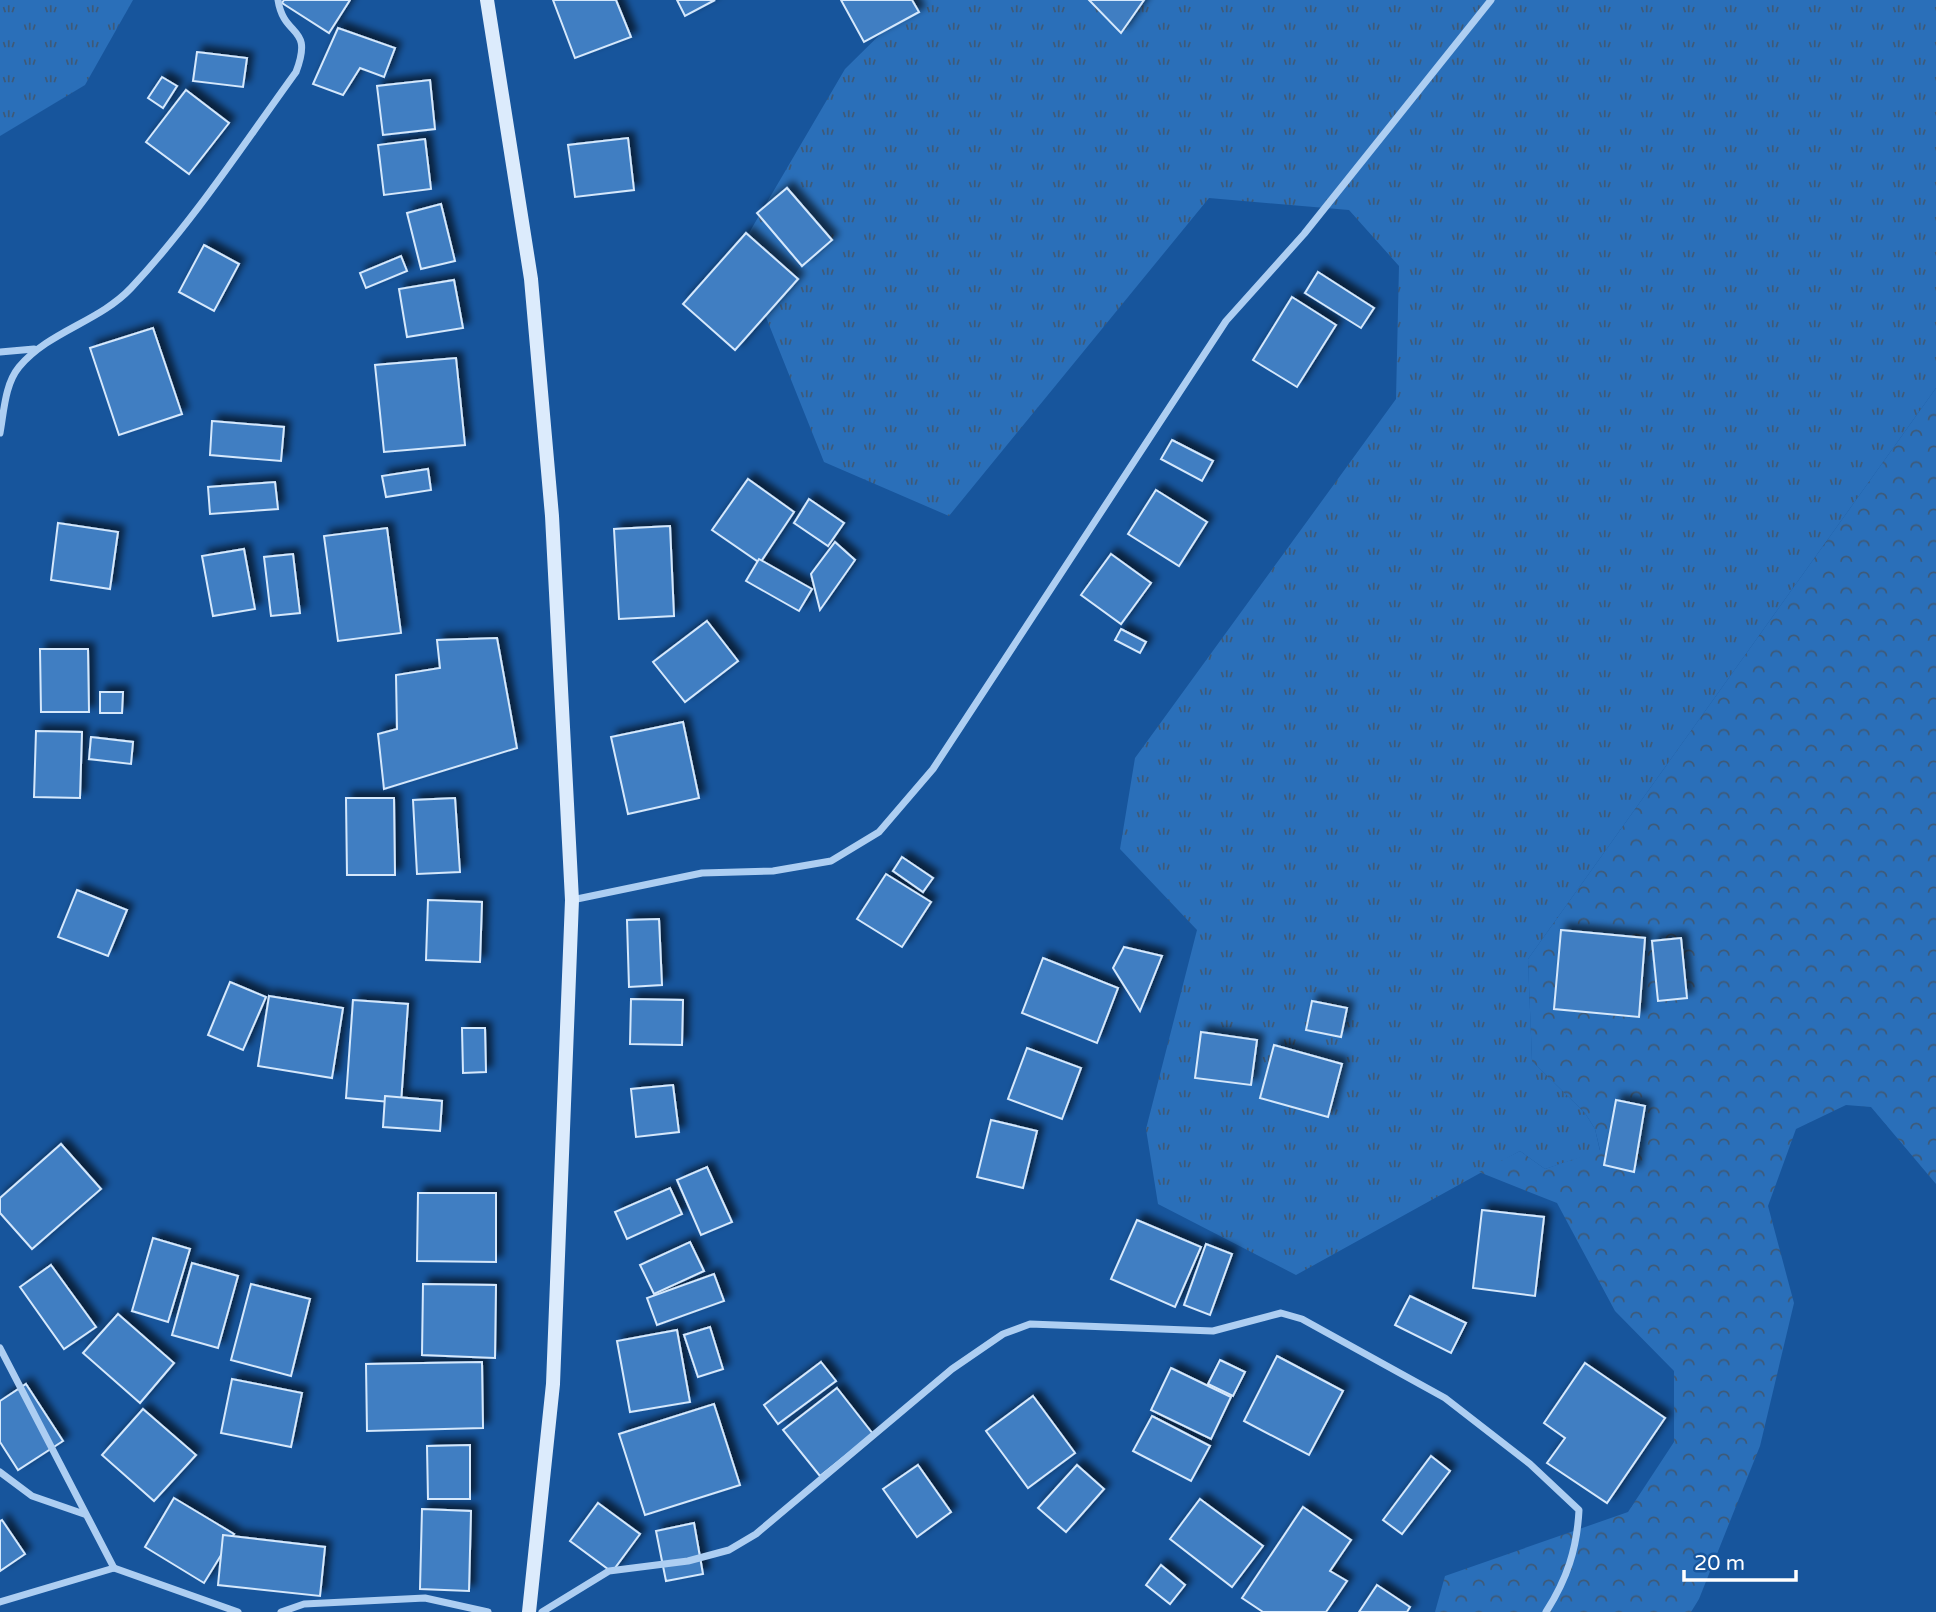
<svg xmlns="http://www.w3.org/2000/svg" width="1936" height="1612" font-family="'Varela Round',sans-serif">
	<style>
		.grass { fill: url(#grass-tufts) }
		.forest { fill: url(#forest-crowns) }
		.building { fill: #3f7ec2; stroke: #d5e8fc; stroke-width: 2; filter: url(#shadow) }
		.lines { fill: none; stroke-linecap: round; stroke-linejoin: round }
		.minor { stroke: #adcef2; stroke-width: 7 }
		.secondary { stroke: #dcebfc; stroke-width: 14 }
	</style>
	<defs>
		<pattern id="grass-tufts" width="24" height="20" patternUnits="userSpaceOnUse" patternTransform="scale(1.75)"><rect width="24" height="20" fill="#2a6fb9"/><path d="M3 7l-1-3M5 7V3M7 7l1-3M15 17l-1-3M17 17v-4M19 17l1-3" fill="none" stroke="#3e5a78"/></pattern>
		<pattern id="forest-crowns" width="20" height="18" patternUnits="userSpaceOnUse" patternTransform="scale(1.75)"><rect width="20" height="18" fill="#2a6fb9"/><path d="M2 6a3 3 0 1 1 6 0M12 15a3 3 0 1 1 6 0" fill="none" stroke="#3e5a78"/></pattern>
		<filter id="shadow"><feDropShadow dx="6" dy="-6" stdDeviation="3.5" flood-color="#0009"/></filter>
	</defs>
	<rect width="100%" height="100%" fill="#17559c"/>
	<g class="grass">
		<polygon points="0,0 133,0 85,85 0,136"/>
		<polygon points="915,0 1936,0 1936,388 1528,959 1532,1061 1585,1113 1595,1129 1600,1151 1545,1169 1520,1151 1296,1275 1158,1204 1146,1129 1197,930 1120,849 1135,758 1396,399 1399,266 1349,210 1209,198 949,516 824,462 739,250 845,69"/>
	</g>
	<polygon class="forest" points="1936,388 1936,1184 1871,1107 1846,1105 1796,1129 1768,1206 1794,1303 1760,1446 1699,1599 1691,1612 1435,1612 1445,1576 1628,1512 1674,1442 1674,1371 1615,1311 1557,1203 1479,1172 1520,1151 1545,1169 1600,1150 1595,1129 1585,1113 1532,1061 1528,959"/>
	<g class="building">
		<polygon points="284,0 350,0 329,33 282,3"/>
		<polygon points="553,0 616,0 631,37 575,58"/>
		<polygon points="677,0 715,0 685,16"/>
		<polygon points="841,0 912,0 919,12 864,42"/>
		<polygon points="1089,0 1144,0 1121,33"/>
		<polygon points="338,28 395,48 384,77 360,68 343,95 313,84"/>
		<polygon points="197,52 247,58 243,87 193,81"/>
		<polygon points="162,77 177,86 163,108 148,98"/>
		<polygon points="430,80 435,129 383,135 377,86"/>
		<polygon points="186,90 229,123 189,174 146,142"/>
		<polygon points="628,138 634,190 575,197 568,145"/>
		<polygon points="425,139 431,189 384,195 378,145"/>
		<polygon points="787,188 832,240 802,266 757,213"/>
		<polygon points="441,204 455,261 421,269 407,213"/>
		<polygon points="746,233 798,279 735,350 683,304"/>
		<polygon points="204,245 239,264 214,311 179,292"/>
		<polygon points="401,256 407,271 366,288 360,273"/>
		<polygon points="1318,272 1374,308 1361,328 1305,293"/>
		<polygon points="454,280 463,328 407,337 399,289"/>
		<polygon points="1292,297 1336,325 1297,387 1253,360"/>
		<polygon points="153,328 182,414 119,435 90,348"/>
		<polygon points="456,358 465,445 384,452 375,365"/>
		<polygon points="212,421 284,427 281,461 210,455"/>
		<polygon points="1172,440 1213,461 1202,481 1161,459"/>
		<polygon points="428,469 431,490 386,497 382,476"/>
		<polygon points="748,479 794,512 760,563 712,530"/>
		<polygon points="275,482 278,509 210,514 208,487"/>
		<polygon points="1156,490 1207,522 1179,566 1128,534"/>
		<polygon points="809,499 844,523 828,546 794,523"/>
		<polygon points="58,523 118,532 110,589 51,580"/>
		<polygon points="670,526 674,616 619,619 614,529"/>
		<polygon points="387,528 401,633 338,641 324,536"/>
		<polygon points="835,542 855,560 820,610 811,574"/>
		<polygon points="244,549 255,609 213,616 202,556"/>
		<polygon points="293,554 300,613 271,616 264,557"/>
		<polygon points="1111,554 1151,583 1121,624 1081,595"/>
		<polygon points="759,559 812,589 799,611 746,581"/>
		<polygon points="707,621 738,661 685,702 653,662"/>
		<polygon points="1121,629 1146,642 1140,653 1115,640"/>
		<polygon points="497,638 517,748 384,789 378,734 397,729 396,675 440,668 437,640"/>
		<polygon points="40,649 88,649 89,712 41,712"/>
		<polygon points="100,692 123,692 122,713 100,713"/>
		<polygon points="683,722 699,798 628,814 611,737"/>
		<polygon points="36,731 82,732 80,798 34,797"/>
		<polygon points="91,737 133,742 131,764 89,759"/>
		<polygon points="346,798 394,798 395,875 347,875"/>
		<polygon points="455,798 460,872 417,874 413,800"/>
		<polygon points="902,857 933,878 923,892 893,871"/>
		<polygon points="886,874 931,902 902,947 857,919"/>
		<polygon points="77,890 127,910 108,956 58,937"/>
		<polygon points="428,900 482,902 480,962 426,960"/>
		<polygon points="659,919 662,985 629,987 627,920"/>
		<polygon points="1561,930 1645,938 1639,1017 1554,1009"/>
		<polygon points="1681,938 1687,998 1658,1001 1652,941"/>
		<polygon points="1124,947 1162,956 1140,1011 1113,968"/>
		<polygon points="1043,958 1118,988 1097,1043 1022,1013"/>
		<polygon points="230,982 266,997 243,1050 208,1035"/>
		<polygon points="269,996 343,1008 332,1078 258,1066"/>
		<polygon points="631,999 683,1000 682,1045 630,1044"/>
		<polygon points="353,1000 408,1004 401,1103 346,1098"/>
		<polygon points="1312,1001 1347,1008 1341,1037 1306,1030"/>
		<polygon points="462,1028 485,1028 486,1072 463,1073"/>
		<polygon points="1201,1032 1257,1040 1251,1085 1195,1078"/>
		<polygon points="1274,1045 1342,1064 1328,1117 1260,1098"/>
		<polygon points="1027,1048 1081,1068 1062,1119 1008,1099"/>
		<polygon points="673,1085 679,1132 636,1137 631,1089"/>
		<polygon points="385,1096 442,1101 440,1131 383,1127"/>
		<polygon points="1616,1100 1645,1106 1634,1172 1604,1165"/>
		<polygon points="991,1120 1037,1131 1023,1188 977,1177"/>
		<polygon points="61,1144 101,1189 32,1249 0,1213 0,1198"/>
		<polygon points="707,1167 732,1222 701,1235 677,1180"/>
		<polygon points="670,1188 682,1214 627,1239 615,1212"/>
		<polygon points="418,1193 496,1193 496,1262 417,1261"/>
		<polygon points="1482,1210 1544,1217 1535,1296 1473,1288"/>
		<polygon points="1137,1220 1201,1247 1175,1307 1111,1279"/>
		<polygon points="153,1238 190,1249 168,1322 132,1311"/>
		<polygon points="690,1242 704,1271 654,1294 640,1265"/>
		<polygon points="1206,1244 1232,1254 1210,1315 1184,1305"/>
		<polygon points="192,1263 238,1276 218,1348 172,1335"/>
		<polygon points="51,1265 96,1327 64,1349 20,1287"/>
		<polygon points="714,1274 724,1301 657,1325 647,1298"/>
		<polygon points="251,1284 310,1299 291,1376 231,1360"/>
		<polygon points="423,1284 496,1285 495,1358 422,1355"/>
		<polygon points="1410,1296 1466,1323 1451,1353 1395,1325"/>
		<polygon points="118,1314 174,1363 140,1403 83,1353"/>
		<polygon points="710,1327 723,1369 698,1377 684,1335"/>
		<polygon points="677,1330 690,1402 630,1412 617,1341"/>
		<polygon points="1277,1356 1343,1391 1309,1455 1244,1421"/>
		<polygon points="1220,1360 1245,1372 1233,1396 1208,1384"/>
		<polygon points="482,1362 483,1428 367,1431 366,1364"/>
		<polygon points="821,1362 836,1381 778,1424 764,1405"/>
		<polygon points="1585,1363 1665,1418 1607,1503 1547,1463 1565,1438 1544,1423"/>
		<polygon points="1171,1368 1231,1397 1211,1439 1151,1410"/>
		<polygon points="232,1379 302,1393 291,1447 221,1433"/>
		<polygon points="26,1384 63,1441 18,1470 0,1442 0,1401"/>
		<polygon points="837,1388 873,1434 820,1476 783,1430"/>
		<polygon points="1033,1396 1075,1453 1028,1488 986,1431"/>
		<polygon points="714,1404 740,1485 645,1515 619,1434"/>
		<polygon points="143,1409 196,1455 154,1501 102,1455"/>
		<polygon points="1152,1416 1210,1446 1191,1481 1133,1451"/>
		<polygon points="470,1445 470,1499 428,1499 427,1446"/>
		<polygon points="1431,1456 1450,1471 1402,1534 1383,1520"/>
		<polygon points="918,1465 951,1512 917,1537 883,1489"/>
		<polygon points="1077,1465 1104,1489 1066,1532 1038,1508"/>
		<polygon points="174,1498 234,1534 204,1583 145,1547"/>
		<polygon points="1200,1499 1263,1546 1232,1587 1170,1539"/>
		<polygon points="598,1503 640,1534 612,1572 570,1541"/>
		<polygon points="1303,1507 1351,1540 1330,1571 1347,1581 1326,1612 1263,1612 1242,1598"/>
		<polygon points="422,1509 471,1511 469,1591 420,1589"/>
		<polygon points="2,1520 25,1554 0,1571 0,1521"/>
		<polygon points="694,1523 703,1574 666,1581 656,1531"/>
		<polygon points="223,1535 325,1547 320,1596 218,1585"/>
		<polygon points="1161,1565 1185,1585 1170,1604 1146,1585"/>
		<polygon points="1377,1585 1410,1607 1407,1612 1359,1612"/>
	</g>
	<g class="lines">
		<g class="minor">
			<polyline points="0,352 34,349"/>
			<path d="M0 433C4 411 5 384 19 367 49 331 99 322 131 288 193 222 243 145 296 72 314 24 284 39 278 0"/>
			<polyline points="572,900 702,873 773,871 831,861 879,832 933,769 1226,321 1304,234 1491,0"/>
			<polyline points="0,1348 114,1568"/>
			<polyline points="0,1472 32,1496 84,1514"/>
			<polyline points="0,1602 114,1568 238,1612"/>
			<polyline points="281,1612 304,1604 425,1598 488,1612"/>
			<path d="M542 1612 609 1571 688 1561 729 1550 756 1534 952 1369 1003 1334 1030 1324 1213 1331 1281 1313 1302 1319 1445 1398 1530 1464 1579 1510C1577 1549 1567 1579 1546 1612"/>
		</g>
		<polyline class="secondary" points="487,0 531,279 552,516 572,900 553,1384 529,1612"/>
	</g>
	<path d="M1684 1570v10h112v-10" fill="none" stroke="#ffffff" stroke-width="3.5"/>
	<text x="1694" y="1570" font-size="21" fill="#ffffff" stroke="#17559c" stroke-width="5" paint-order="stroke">20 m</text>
</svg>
